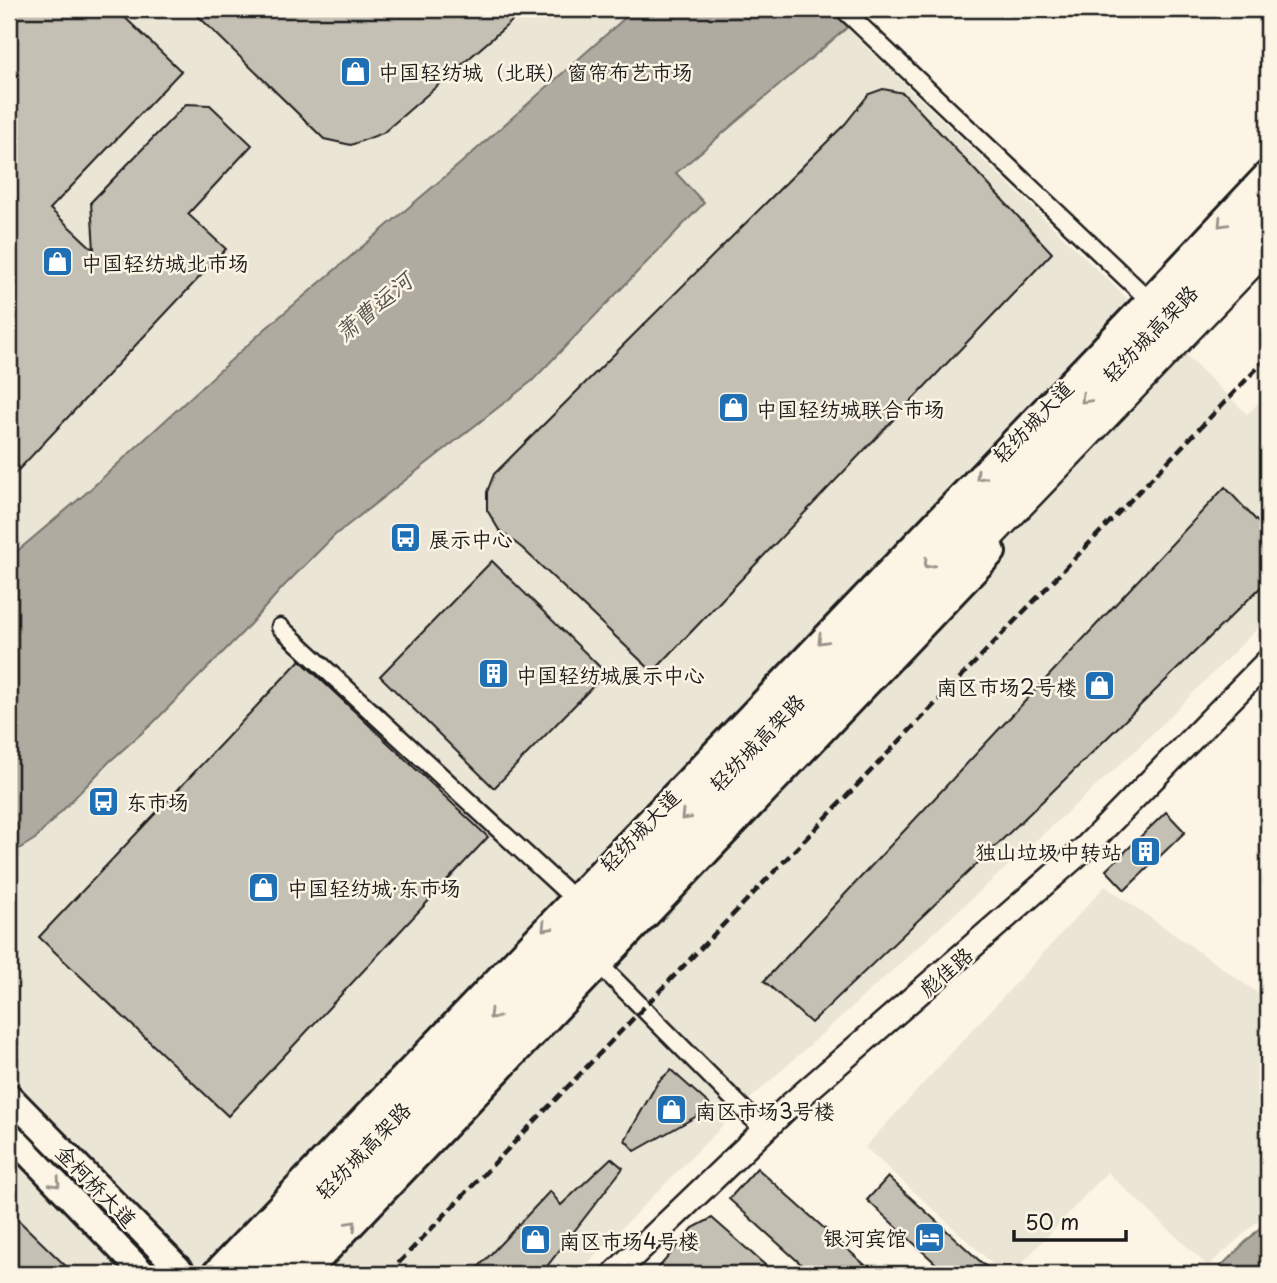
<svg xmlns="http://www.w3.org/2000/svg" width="1277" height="1283" font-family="'Playpen Sans','LXGW WenKai TC',sans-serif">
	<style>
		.built { fill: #ebe5d6 }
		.water { fill: #b0aba1; stroke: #75726c; stroke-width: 2 }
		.building { fill: #c4c0b3; stroke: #1c1c1c; stroke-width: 2 }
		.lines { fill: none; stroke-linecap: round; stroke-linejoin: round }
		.street-casing { stroke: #1c1c1c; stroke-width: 21 }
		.secondary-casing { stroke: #1c1c1c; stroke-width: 28 }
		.primary-casing { stroke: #1c1c1c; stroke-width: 30 }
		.highway-casing { stroke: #1c1c1c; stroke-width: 35 }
		.street { stroke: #fcf5e5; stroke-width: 16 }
		.secondary { stroke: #fcf5e5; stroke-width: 23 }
		.primary { stroke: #fcf5e5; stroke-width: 24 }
		.highway { stroke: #fcf5e5; stroke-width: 30 }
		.rail { stroke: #1c1c1c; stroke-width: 4.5; stroke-dasharray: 10 5; stroke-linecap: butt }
		.oneway { stroke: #97938b }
		.labels { text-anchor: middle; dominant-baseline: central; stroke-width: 5; stroke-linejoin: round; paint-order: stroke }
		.poi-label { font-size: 21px; fill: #1c1c1c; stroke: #fcf5e5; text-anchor: start }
		.street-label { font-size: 21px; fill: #1c1c1c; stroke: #fcf5e5 }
		.water-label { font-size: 23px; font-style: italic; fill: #575551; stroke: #fcf5e5 }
	</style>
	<rect width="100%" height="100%" fill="#fcf5e5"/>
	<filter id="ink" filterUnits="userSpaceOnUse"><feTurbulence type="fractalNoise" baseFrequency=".0143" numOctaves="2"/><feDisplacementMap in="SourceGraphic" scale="14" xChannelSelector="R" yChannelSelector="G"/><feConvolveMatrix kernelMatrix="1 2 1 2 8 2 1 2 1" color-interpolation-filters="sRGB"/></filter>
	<g filter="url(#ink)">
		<g class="built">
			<polygon points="9,9 827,9 1247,414 1268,394 1268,618 1135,751 739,1109 601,1249 579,1274 9,1274"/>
			<polygon points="1105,886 1268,1000 1268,1212 1208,1266 1107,1172 1012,1274 1004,1274 865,1147"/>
		</g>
		<g class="water">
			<polygon points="635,9 869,9 676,173 704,203 532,381 335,535 283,587 243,632 152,724 109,762 35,839 9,855 9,558 85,494 264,330 461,163"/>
			<polygon points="1268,1220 1268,1274 1213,1274"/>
		</g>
		<g class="building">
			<polygon points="9,9 116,9 181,71 50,209 94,250 91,202 186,104 210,105 252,145 188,214 226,249 9,480"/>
			<polygon points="191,9 526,9 383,133 351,145 324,139"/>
			<polygon points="883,89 903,93 1052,253 653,672 522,548 499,530 487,510 487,492 494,474 845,124 869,94"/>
			<polygon points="1225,487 1268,533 1268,580 1052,792 811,1023 764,981"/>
			<polygon points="492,561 606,673 494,788 380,676"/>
			<polygon points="300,660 488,837 228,1116 39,937"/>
			<polygon points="1166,812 1185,832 1125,890 1106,870"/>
			<polygon points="671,1070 709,1104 697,1116 635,1151 625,1140 658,1082"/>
			<polygon points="611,1158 623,1168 541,1274 472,1274 550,1191 561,1205"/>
			<polygon points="757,1168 875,1274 812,1274 729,1199"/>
			<polygon points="888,1177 994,1274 947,1274 867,1200"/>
			<polygon points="9,1211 74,1274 9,1274"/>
			<polygon points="712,1218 737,1240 775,1274 653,1274 693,1228"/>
		</g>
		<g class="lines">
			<defs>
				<g id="street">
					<polyline points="843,9 1149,300"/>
					<polyline points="280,627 573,898"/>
					<polyline points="600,965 764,1130"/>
				</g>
				<polyline id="secondary" points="614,1274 787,1108 1085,848 1268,661"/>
				<g id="primary">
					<polyline points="9,1096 184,1274"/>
					<polyline points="9,1134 144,1274"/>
					<polyline points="214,1274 1149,300 1268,173"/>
					<polyline points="305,1274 993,552"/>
				</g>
				<g id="highway">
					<polyline points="243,1274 1268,209"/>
					<polyline points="280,1274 1268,244"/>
				</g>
			</defs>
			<use href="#street" class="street-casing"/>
			<use href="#secondary" class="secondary-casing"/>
			<use href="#primary" class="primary-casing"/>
			<use href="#highway" class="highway-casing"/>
			<use href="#street" class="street"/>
			<use href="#secondary" class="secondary"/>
			<use href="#primary" class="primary"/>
			<use href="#highway" class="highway"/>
			<polyline class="rail" points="388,1274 1268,357"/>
		</g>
		<defs><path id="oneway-chevron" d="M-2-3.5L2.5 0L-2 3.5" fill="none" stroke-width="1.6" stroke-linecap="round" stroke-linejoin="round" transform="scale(1.75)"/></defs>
		<g class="oneway">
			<use href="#oneway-chevron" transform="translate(1222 223) rotate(133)"/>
			<use href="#oneway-chevron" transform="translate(1085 399) rotate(134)"/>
			<use href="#oneway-chevron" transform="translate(980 476) rotate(134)"/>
			<use href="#oneway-chevron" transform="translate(928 564) rotate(134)"/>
			<use href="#oneway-chevron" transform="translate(822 640) rotate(134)"/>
			<use href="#oneway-chevron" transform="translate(685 816) rotate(134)"/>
			<use href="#oneway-chevron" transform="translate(546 927) rotate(134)"/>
			<use href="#oneway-chevron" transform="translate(493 1015) rotate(134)"/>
			<use href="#oneway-chevron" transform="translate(56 1183) rotate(46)"/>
			<use href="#oneway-chevron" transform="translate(352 1225) rotate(-46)"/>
		</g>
	</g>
	<defs>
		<symbol id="shop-square" viewBox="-11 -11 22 22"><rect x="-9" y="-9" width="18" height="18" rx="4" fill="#1f6fb2" stroke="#fcf5e5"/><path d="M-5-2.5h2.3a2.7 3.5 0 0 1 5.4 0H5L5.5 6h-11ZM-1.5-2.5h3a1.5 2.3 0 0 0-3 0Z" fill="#fff"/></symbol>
		<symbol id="bus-square" viewBox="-11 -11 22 22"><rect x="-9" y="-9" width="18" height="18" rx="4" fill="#1f6fb2" stroke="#fcf5e5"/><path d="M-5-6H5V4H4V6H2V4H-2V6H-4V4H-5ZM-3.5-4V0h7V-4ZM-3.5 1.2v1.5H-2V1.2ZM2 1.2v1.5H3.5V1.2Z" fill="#fff"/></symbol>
		<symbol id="building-square" viewBox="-11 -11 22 22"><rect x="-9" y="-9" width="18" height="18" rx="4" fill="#1f6fb2" stroke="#fcf5e5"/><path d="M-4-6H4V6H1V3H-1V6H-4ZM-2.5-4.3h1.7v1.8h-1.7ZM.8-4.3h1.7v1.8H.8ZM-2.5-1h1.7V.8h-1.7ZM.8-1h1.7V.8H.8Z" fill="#fff"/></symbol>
		<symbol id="hotel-square" viewBox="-11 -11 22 22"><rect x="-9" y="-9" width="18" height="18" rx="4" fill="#1f6fb2" stroke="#fcf5e5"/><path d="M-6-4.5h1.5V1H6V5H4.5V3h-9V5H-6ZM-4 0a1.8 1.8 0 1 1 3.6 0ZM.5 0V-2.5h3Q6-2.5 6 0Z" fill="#fff"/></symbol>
	</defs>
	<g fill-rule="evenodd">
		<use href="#shop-square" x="338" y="54" width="35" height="35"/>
		<use href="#shop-square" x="40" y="244" width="35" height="35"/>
		<use href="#shop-square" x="716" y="390" width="35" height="35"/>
		<use href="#bus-square" x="388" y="520" width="35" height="35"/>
		<use href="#building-square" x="476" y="656" width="35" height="35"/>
		<use href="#shop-square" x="1082" y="668" width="35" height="35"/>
		<use href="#bus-square" x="86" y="784" width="35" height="35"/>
		<use href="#building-square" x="1128" y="834" width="35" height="35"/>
		<use href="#shop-square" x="246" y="870" width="35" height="35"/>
		<use href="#shop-square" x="654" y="1092" width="35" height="35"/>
		<use href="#hotel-square" x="912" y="1220" width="35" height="35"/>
		<use href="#shop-square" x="518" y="1222" width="35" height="35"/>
	</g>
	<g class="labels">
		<g class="poi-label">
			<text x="378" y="71">中国轻纺城（北联）窗帘布艺市场</text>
			<text x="81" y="262">中国轻纺城北市场</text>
			<text x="756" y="408">中国轻纺城联合市场</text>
			<text x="429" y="538">展示中心</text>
			<text x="516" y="674">中国轻纺城展示中心</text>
			<text x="1077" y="686" text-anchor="end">南区市场2号楼</text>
			<text x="126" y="801">东市场</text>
			<text x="1122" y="851" text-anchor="end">独山垃圾中转站</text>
			<text x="287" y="887">中国轻纺城·东市场</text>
			<text x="695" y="1110">南区市场3号楼</text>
			<text x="907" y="1237" text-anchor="end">银河宾馆</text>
			<text x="559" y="1240">南区市场4号楼</text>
		</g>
		<g class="street-label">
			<text transform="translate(1149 333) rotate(-46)">轻纺城高架路</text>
			<text transform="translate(1032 421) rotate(-46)">轻纺城大道</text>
			<text transform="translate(756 742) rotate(-46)">轻纺城高架路</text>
			<text transform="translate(639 830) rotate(-46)">轻纺城大道</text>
			<text transform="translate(945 971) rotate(-41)">彪佳路</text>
			<text transform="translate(362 1150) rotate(-46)">轻纺城高架路</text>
			<text transform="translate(97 1185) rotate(46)">金柯桥大道</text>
		</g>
		<g class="water-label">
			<text transform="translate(373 306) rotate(-40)">萧曹运河</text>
		</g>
	</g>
	<rect width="1277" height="1283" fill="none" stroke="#fcf5e5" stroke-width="35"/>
	<rect x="18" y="18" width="1242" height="1248" fill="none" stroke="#1c1c1c" stroke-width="2.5" filter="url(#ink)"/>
	<path d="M1014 1230v10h112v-10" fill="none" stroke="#1c1c1c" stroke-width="3.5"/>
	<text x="1025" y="1230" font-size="21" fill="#1c1c1c" stroke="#fcf5e5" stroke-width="5" paint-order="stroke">50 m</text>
</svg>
